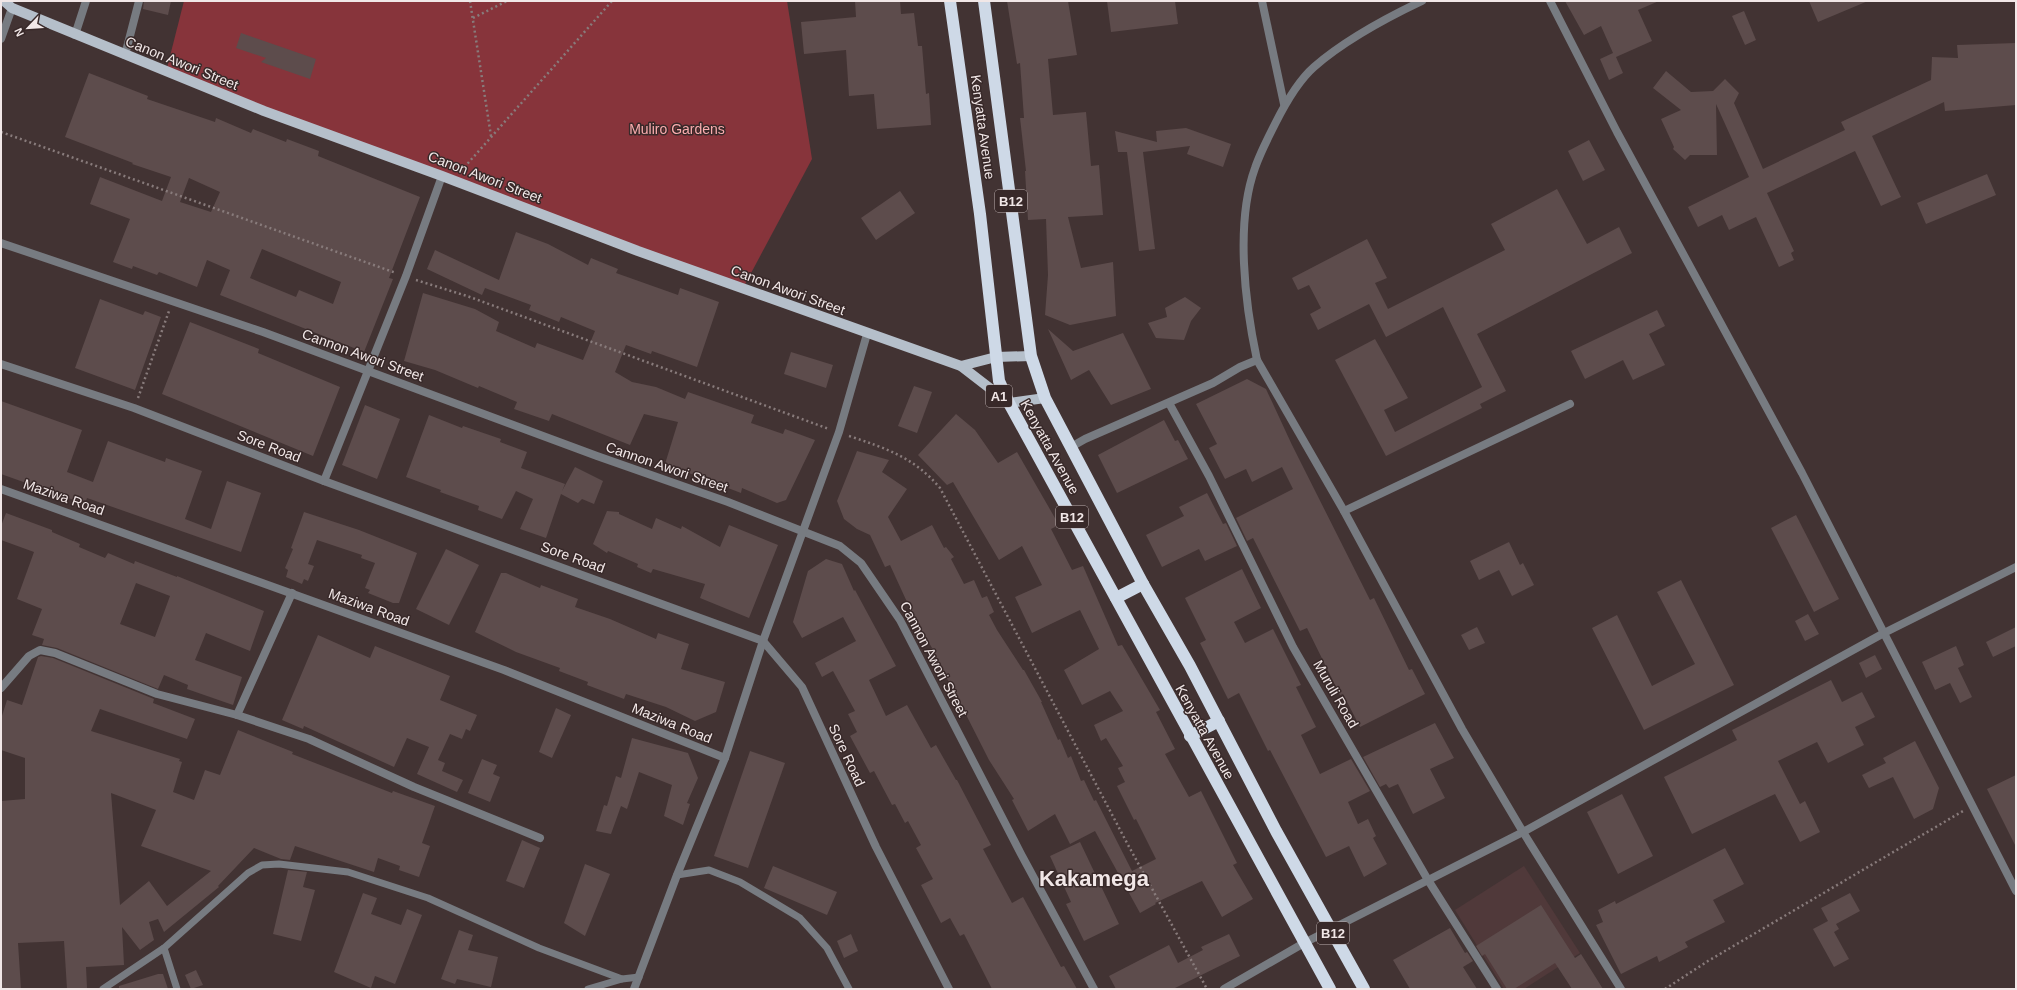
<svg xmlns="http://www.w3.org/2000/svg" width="2017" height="990" font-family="Arial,sans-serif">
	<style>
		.built { fill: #50393a }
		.green { fill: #87343b }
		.building { fill: #5d4c4c; fill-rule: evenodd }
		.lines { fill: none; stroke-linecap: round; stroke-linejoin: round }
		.path { stroke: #887b7b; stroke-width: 2.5; stroke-dasharray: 2 3; stroke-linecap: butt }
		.lane { stroke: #777b81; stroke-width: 7 }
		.street { stroke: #777b81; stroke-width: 8 }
		.primary { stroke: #b5bfca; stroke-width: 10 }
		.highway { stroke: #ced9e7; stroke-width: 12 }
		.labels { text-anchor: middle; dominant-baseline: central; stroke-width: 3; stroke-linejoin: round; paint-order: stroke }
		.shield { fill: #382929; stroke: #baaeae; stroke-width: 1 }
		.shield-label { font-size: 13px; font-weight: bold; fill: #f1e7e7 }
		.street-label { font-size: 14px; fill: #f1e7e7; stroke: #382929 }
		.park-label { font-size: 14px; fill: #fbadaf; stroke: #382929 }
		.town-label { font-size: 22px; font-weight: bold; fill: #f1e7e7; stroke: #382929 }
	</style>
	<rect width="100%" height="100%" fill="#423333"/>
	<polygon class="built" points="1524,866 1580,953 1524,989 1504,989 1455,910"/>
	<polygon class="green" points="184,1 787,1 812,159 742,290 166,72"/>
	<g class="building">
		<polygon points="144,1 171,1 168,15 143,9"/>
		<polygon points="855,1 900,1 901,14 914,13 918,46 922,46 926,94 929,93 931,125 877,129 874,94 849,96 846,50 804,54 801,22 856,17"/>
		<polygon points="1007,1 1068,1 1077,55 1048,59 1053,115 1086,112 1091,166 1099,165 1103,215 1068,217 1081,268 1113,262 1116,316 1070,325 1045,315 1048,275 1046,219 1028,220 1025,171 1026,171 1020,118 1024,118 1020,63 1017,64"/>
		<polygon points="1107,1 1175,1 1178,24 1111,32"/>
		<polygon points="1565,1 1659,1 1638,10 1652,41 1616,57 1623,73 1609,80 1600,59 1613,53 1601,26 1584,35"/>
		<polygon points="1809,1 1868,1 1818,22"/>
		<polygon points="1744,11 1756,40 1745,45 1732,16"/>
		<polygon points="241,33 316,59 310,79 261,62 266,58 236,48"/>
		<polygon points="2016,43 2016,105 1945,111 1944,102 1872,136 1901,197 1881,206 1855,151 1767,193 1794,251 1791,253 1794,260 1779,267 1756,217 1729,230 1722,215 1698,227 1688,207 1749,177 1716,104 1717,155 1690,155 1685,160 1673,149 1674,147 1661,119 1681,110 1653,88 1666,71 1691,92 1713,91 1725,79 1739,93 1734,103 1763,169 1845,130 1841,122 1931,80 1932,57 1958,58 1957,45"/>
		<path d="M89 73 148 96 147 99 215 122 216 118 251 133 253 129 286 142 287 139 319 151 318 156 420 197 389 278 393 279 364 352 220 295 230 270 207 260 197 287 159 272 157 275 133 266 132 269 113 262 130 219 90 204 100 177 162 201 171 177 132 164 133 163 65 137ZM189 178 220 192 211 212 180 202ZM262 249 341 282 333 304 299 290 296 297 250 278Z"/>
		<polygon points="1186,128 1231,144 1223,167 1187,154 1190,146 1143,152 1155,249 1139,251 1127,152 1118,152 1115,131 1157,142 1156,131"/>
		<polygon points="1589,140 1605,170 1583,181 1568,151"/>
		<polygon points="1987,174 1996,195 1926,224 1917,203"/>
		<polygon points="1557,189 1587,244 1619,227 1632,253 1477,334 1506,391 1480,404 1482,408 1386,456 1335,360 1375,339 1408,398 1384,410 1395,432 1482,387 1443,307 1386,337 1369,304 1318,330 1310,314 1321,308 1309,285 1298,290 1292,278 1367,239 1387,278 1375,283 1388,309 1505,250 1491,224"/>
		<polygon points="900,191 915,213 876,240 861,218"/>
		<polygon points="516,232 548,244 588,265 591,258 618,269 616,273 678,295 680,288 719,302 697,367 652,351 651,354 626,345 615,372 632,382 656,387 685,399 688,392 754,415 751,423 783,434 785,429 815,440 786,500 777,503 742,488 741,493 665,464 678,422 644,414 630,445 552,414 549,421 514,409 517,402 479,386 478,388 435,370 404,361 423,293 475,309 499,322 496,331 535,348 537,343 583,360 595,331 561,317 559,322 529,310 531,305 485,288 482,295 427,269 435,250 499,280"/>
		<polygon points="1185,297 1201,308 1191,321 1184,340 1156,338 1148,323 1167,317 1165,308"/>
		<polygon points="100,299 143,315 145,311 161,317 135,390 75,368"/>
		<polygon points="1657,310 1665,326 1649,334 1665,365 1633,380 1623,360 1585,379 1571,351"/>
		<polygon points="190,322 259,349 258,353 340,387 313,456 162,394"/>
		<polygon points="1048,329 1073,351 1123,333 1151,389 1111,405 1089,370 1071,380"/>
		<polygon points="791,352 833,365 826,388 784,374"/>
		<polygon points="1247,379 1266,389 1292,445 1370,600 1374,598 1409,670 1412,669 1425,694 1360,727 1343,694 1340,695 1307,628 1300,631 1253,538 1247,541 1236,518 1293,489 1282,467 1252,482 1246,469 1225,479 1209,448 1217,444 1196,404"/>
		<polygon points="914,386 932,392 917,433 898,426"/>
		<polygon points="1,401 82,430 67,472 93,482 108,441 165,462 166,458 202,471 185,519 211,529 227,481 261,493 241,552 87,498 85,504 1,474"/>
		<polygon points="365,405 400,419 377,479 342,465"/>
		<polygon points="956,414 975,430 998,463 1017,452 1059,525 1051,529 1072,570 1083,566 1118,646 1122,645 1160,710 1156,712 1175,749 1165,754 1189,797 1201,791 1237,863 1233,865 1253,899 1222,917 1202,881 1155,903 1156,904 1140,913 1095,831 1070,844 1055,814 1028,831 1012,800 1014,799 989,760 952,687 929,649 932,648 913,615 890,565 885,567 870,535 857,529 844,519 837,501 857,451 889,460 882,472 907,489 888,517 901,541 932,525 944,548 946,547 954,557 951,559 964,584 974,580 982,598 987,596 994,612 989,615 997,630 1023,670 1024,670 1042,702 1041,702 1058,740 1060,739 1068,758 1071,756 1081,781 1084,780 1094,801 1096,800 1132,871 1156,859 1136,819 1134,820 1117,786 1125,782 1118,768 1123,766 1106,738 1101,741 1094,725 1123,711 1110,691 1082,705 1064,670 1099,649 1080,610 1032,633 1015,597 1042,585 1022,546 999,560 953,482 947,485 918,455"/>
		<polygon points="429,415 462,428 463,426 501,439 500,442 527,452 521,468 565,484 562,491 575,467 603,481 594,504 582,499 578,503 561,494 546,538 520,529 533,499 516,491 502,519 478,510 479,506 440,492 441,490 406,477"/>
		<polygon points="1164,420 1175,441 1178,440 1188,459 1117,493 1098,455"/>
		<polygon points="1207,493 1223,524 1226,523 1237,546 1205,561 1199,549 1162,567 1146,535 1184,516 1179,507"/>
		<polygon points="607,511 619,512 619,514 652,529 656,518 681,529 682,526 720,547 729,525 778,545 749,618 700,598 705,584 653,569 651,573 637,567 638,564 608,551 607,553 593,544"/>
		<polygon points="304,512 359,530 417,553 399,603 393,603 368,593 370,590 365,588 375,563 361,558 362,555 317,540 308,564 314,566 308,581 304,579 302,584 286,577 288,570 285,568 293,549 291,548"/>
		<path d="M6 513 52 530V532L80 544 79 547 105 558 108 553 134 564 135 561 177 577V576L264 611 250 651 206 633 195 660 242 677 233 705 187 689 188 685 164 675 158 689 57 648 42 645 44 639 32 635 42 609 17 599 34 552 1 540V526ZM136 583 170 596 155 637 120 624Z"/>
		<polygon points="1796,515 1839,599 1814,612 1771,528"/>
		<polygon points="1509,542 1520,565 1523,563 1534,585 1512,596 1499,570 1479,580 1470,561"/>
		<polygon points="446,549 479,565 449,625 416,609"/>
		<polygon points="826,559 842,564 854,591 855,590 896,666 869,680 886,716 907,705 931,748 936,745 956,780 957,780 991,845 983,849 1012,903 1023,897 1061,967 1064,966 1077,989 992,989 964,934 960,936 950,918 941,923 921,885 933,879 916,848 921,845 908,821 905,823 895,804 892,805 874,771 870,773 850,736 857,732 848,714 855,711 833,671 822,677 815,663 856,641 843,617 802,638 793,622 808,571"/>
		<polygon points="1242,569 1261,608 1234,622 1245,643 1273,629 1301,685 1296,687 1316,727 1301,735 1320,774 1351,759 1370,791 1348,802 1358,824 1368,819 1376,836 1373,838 1387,864 1364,877 1349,846 1326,857 1270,750 1268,751 1239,693 1228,699 1200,643 1206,640 1185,598"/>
		<polygon points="501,573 506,573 540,588 541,585 578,599 575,607 610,619 656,639 658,633 689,644 681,669 725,682 716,712 695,721 666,707 626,694 624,699 587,685 588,682 559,671 560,668 516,652 475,632"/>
		<polygon points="1681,580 1734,685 1644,730 1592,628 1617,615 1652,686 1695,664 1657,592"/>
		<polygon points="1808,614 1819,634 1805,641 1795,621"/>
		<polygon points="1477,627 1485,643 1469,650 1461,635"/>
		<polygon points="2016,627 2016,646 1993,657 1986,642"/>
		<polygon points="318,635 370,658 375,646 450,676 440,700 477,715 470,731 466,729 462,739 450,734 438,760 445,763 442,771 463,780 457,792 417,774 429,747 407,738 394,767 304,726 303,729 282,720"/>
		<polygon points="1956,646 1964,665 1958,668 1972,697 1960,703 1950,683 1935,690 1922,662"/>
		<polygon points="1875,655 1882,669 1866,678 1859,663"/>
		<path d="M41 656 53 658 154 699 153 703 195 719 187 739 100 709 91 731 180 759 179 761 182 762 173 792 194 800 205 770 220 775 238 730 293 752 292 754 392 793 393 791 435 806 422 843 430 846 419 877 399 870 400 866 378 858 374 872 295 846 290 860 281 859 254 848 218 886 219 887 164 932 158 919 149 922 154 940 140 950 122 927 124 965 86 967 87 988 67 989 64 941 18 943 21 989H1V801L25 799V758L1 750V719L7 700 22 705 38 657ZM111 793 156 810 141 846 211 871 167 906 149 881 120 905Z"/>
		<polygon points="1831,680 1842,702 1862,692 1875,717 1855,727 1864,745 1828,763 1817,742 1778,761 1800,804 1805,801 1820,832 1800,842 1775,794 1692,834 1664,777 1737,740 1732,730"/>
		<polygon points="556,708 571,715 552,758 539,752"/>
		<polygon points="1435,723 1454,758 1430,769 1445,798 1413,814 1398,784 1389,788 1386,784 1380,787 1363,757"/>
		<polygon points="632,738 688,753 698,778 687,803 690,804 683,825 664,816 672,785 639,772 627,809 621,806 611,834 596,831 604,805 607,806 616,776 621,778"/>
		<polygon points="1915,741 1939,788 1933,809 1914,819 1893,777 1869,788 1862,775 1886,763 1883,758"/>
		<polygon points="750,751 785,763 748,868 714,856"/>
		<polygon points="482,759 497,765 493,774 500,777 490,802 468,793"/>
		<polygon points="2016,775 2016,847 1987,789"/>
		<polygon points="1622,794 1653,856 1618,874 1587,812"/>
		<polygon points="522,840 540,848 524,888 506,881"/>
		<polygon points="1080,842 1119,924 1084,941 1066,904 1071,902 1050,856"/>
		<polygon points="1725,848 1744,884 1713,900 1725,922 1685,942 1688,947 1659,962 1657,956 1621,974 1596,925 1603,922 1598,910 1615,901 1616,904"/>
		<polygon points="585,864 610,874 585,936 564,923"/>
		<polygon points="773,866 837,892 827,915 764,888"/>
		<polygon points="288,870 307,872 303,887 315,890 301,941 273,934"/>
		<polygon points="363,893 377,898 371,914 401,925 407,909 422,915 395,984 375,976 371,988 334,972"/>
		<polygon points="1850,893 1860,911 1836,924 1839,929 1834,932 1849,959 1834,967 1813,929 1828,921 1821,908"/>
		<polygon points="1541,905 1575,958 1581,954 1603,989 1572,989 1555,963 1514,989 1507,989 1485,954 1482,956 1476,946"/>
		<polygon points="1450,928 1465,953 1467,952 1473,961 1463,967 1477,989 1410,989 1393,960"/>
		<polygon points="459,930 473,935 468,950 498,957 491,987 457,979 455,984 441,979"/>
		<polygon points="851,934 858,951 844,958 837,941"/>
		<polygon points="1229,934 1240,956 1173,989 1116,989 1109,976 1169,945 1178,963 1203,950 1201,947"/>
		<polygon points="196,970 203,985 191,989 185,975"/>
		<polygon points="158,974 163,974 168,989 119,989 119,986"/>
	</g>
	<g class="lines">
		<g class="path">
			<polyline points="470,1 491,136"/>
			<polyline points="473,18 507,1"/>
			<polyline points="1,132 396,273"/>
			<polyline points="461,171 612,1"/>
			<polyline points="416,280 467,296 829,429"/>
			<polyline points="138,398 169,311"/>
			<path d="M849 436C885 448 914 457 940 488L1127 843 1207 989"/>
			<polyline points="1665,989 1708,961 1963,811"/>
		</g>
		<g class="lane">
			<polyline points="677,875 709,870 740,882 800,918 827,948 849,989"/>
			<polyline points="164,948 177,989"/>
			<polyline points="103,989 164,948 248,873 262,865 279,864 348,872 428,898 539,948 622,979 639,977"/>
			<polyline points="588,989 622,979"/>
		</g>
		<g class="street">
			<polyline points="1262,1 1284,104"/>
			<polyline points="1550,1 1617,132 1802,473 2016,891"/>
			<polyline points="75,35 86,1"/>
			<polyline points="1,39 12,8"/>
			<polyline points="125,55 139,1"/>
			<polyline points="1,243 263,332 597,456 728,502 840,546 861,563 900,620 1021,854 1094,989"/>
			<polyline points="1257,360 1344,511 1462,729 1523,832 1621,989"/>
			<polyline points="1,364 134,408 324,481 763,641 802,687 876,847 949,989"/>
			<polyline points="1169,403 1209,476 1293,647 1428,880 1497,989"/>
			<path d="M1071 447 1085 439 1213 383 1240 367 1257 360C1245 304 1235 223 1255 168 1260 153 1268 138 1275 124 1284 106 1298 81 1314 67 1345 40 1384 19 1422 1"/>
			<polyline points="324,481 406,276 442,176"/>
			<polyline points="1,489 504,670 725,758"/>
			<polyline points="1344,511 1570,404"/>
			<polyline points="292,593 237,715 309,739 414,787 540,838"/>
			<polyline points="1,688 29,656 40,650 55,653 157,694 237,715"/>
			<polyline points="634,989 677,875 725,758 763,641 839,432 867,334"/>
			<polyline points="1224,989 1304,943 1523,832 1884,633 2016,567"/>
		</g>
		<g class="primary">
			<polyline points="4,1 12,8 264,111 442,176 638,251 961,366 1009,403 1045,398"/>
			<polyline points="961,366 996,357 1031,356"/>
		</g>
		<g class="highway">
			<polyline points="950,1 980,214 999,381 1009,403 1330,989"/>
			<polyline points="984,1 1031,356 1045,398 1143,584 1190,666 1276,831 1364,989"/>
			<polyline points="1116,598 1143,584"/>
			<polyline points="1190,736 1219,721"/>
		</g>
	</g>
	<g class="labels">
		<g class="shield">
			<rect x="995" y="190" width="32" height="22" rx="3"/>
			<rect x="986" y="385" width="26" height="22" rx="3"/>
			<rect x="1056" y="506" width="32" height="22" rx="3"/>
			<rect x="1317" y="922" width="32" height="22" rx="3"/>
		</g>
		<g class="shield-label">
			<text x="1011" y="201">B12</text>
			<text x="999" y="396">A1</text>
			<text x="1072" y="517">B12</text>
			<text x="1333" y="933">B12</text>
		</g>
		<g class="street-label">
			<text transform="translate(182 63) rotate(22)">Canon Awori Street</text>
			<text transform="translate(983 127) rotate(82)">Kenyatta Avenue</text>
			<text transform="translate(485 177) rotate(21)">Canon Awori Street</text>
			<text transform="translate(788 290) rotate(20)">Canon Awori Street</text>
			<text transform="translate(363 355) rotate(20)">Cannon Awori Street</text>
			<text transform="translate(269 446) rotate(21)">Sore Road</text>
			<text transform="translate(1050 447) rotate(61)">Kenyatta Avenue</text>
			<text transform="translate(667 467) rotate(19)">Cannon Awori Street</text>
			<text transform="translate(64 497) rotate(19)">Maziwa Road</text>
			<text transform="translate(573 557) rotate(20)">Sore Road</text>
			<text transform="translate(369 607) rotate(20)">Maziwa Road</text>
			<text transform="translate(934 659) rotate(62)">Cannon Awori Street</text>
			<text transform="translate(1336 694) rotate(60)">Muruli Road</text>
			<text transform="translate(672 723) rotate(22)">Maziwa Road</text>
			<text transform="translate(1205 732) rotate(61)">Kenyatta Avenue</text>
			<text transform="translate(847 755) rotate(65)">Sore Road</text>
		</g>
		<g class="park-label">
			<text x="677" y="129">Muliro Gardens</text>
		</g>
		<g class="town-label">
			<text x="1094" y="878">Kakamega</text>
		</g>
	</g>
	<rect width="2017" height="990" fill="none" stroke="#f1e7e7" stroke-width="4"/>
	<g transform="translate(28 28) rotate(245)" stroke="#382929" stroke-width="3" paint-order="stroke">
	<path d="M0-3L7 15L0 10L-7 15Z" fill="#f1e7e7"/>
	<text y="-6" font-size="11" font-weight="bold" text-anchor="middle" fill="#f1e7e7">N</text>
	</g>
</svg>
